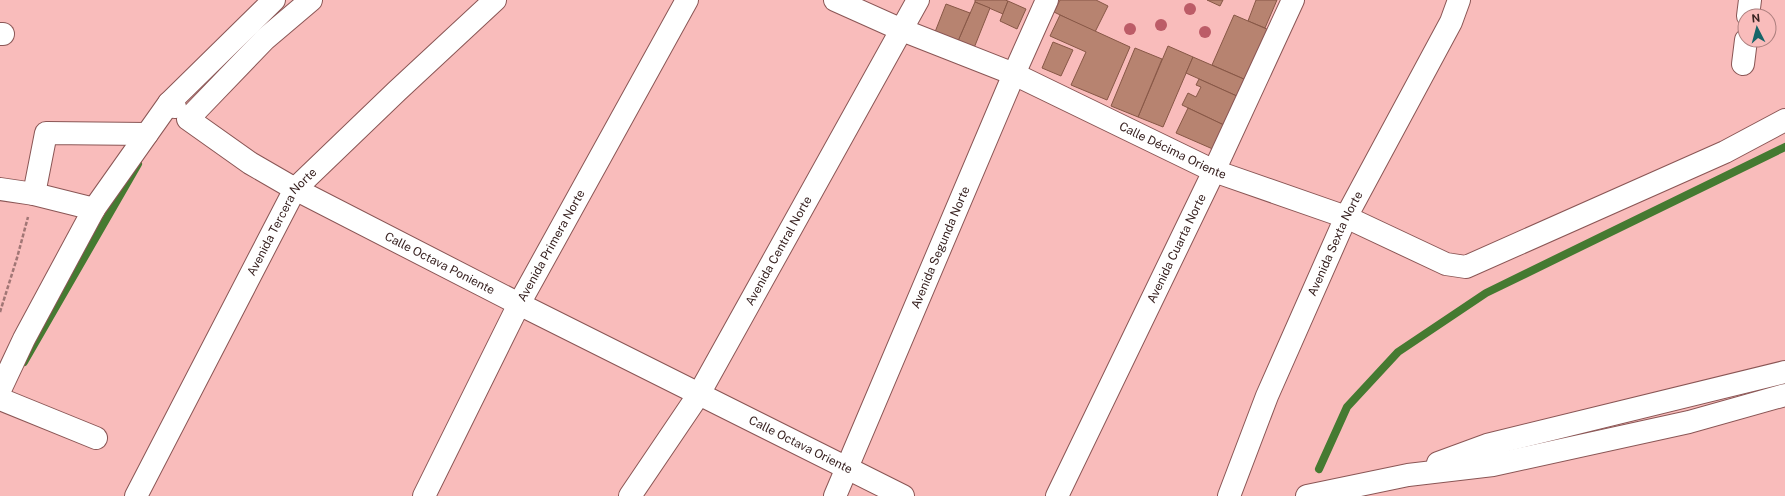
<svg xmlns="http://www.w3.org/2000/svg" width="1785" height="496" font-family="'Public Sans',sans-serif">
	<style>
		.lines { fill: none; stroke-linecap: round; stroke-linejoin: round }
		.stream { stroke: #457a31; stroke-width: 8 }
		.building { fill: #b78370; stroke: #875746 }
		.minor-casing { stroke: #8a5655; stroke-width: 24 }
		.path { stroke: #a17675; stroke-width: 2.5; stroke-dasharray: 4 2; stroke-linecap: butt }
		.minor { stroke: #fff; stroke-width: 22 }
		.tree { fill: #bc5c67 }
		.labels { text-anchor: middle; dominant-baseline: central; stroke-width: 4; stroke-linejoin: round; paint-order: stroke }
		.street-label { font-size: 12px; fill: #392322; stroke: #f9bcbb }
	</style>
	<rect width="100%" height="100%" fill="#f9bcbb"/>
	<g class="lines">
		<g class="stream">
			<polyline points="24,362 138,164"/>
			<polyline points="1319,469 1347,407 1398,352 1486,293 1785,147"/>
		</g>
	</g>
	<g class="building">
		<polygon points="975,0 1005,0 1008,1 1003,14 975,2"/>
		<polygon points="1060,0 1096,0 1108,6 1095,32 1054,12"/>
		<polygon points="1207,0 1223,0 1220,6"/>
		<polygon points="1256,0 1277,0 1265,28 1248,21"/>
		<polygon points="1008,1 1026,9 1017,29 1000,21"/>
		<polygon points="975,2 990,8 974,48 958,41"/>
		<polygon points="946,4 970,13 958,41 935,32"/>
		<polygon points="1060,15 1130,47 1107,100 1071,85 1086,52 1050,36"/>
		<polygon points="1234,15 1269,30 1246,80 1212,65"/>
		<polygon points="1053,42 1073,50 1061,76 1042,68"/>
		<polygon points="1168,46 1193,57 1163,127 1138,117"/>
		<polygon points="1135,48 1162,59 1138,117 1111,106"/>
		<polygon points="1193,57 1246,80 1239,97 1186,73"/>
		<polygon points="1199,79 1239,97 1226,126 1182,105 1188,93 1196,97 1201,87 1196,85"/>
		<polygon points="1188,108 1226,126 1215,150 1176,133"/>
	</g>
	<g class="lines">
		<defs>
			<g id="minor">
				<path id="s1" d="M311 0 265 39 188 119 250 163 295 189 519 304 903 496"/>
				<path id="s2" d="M835 0 902 30 1014 74 1214 171 1346 217 1446 264 1466 267 1725 152 1785 120"/>
				<polyline points="1748,16 1750,0"/>
				<polyline points="0,34 3,34"/>
				<polyline points="1743,64 1746,40"/>
				<polyline points="175,107 169,103 274,0"/>
				<polyline points="0,189 34,194 94,209"/>
				<polyline points="34,194 46,133 147,134"/>
				<polyline points="0,390 24,339 94,209 169,103"/>
				<polyline points="0,399 96,438"/>
				<polyline points="1438,463 1487,445 1785,372"/>
				<path id="s3" d="M136 496 295 189 397 91 495 0"/>
				<path id="s4" d="M424 496 519 304 687 0"/>
				<path id="s5" d="M630 496 699 394 918 0"/>
				<path id="s6" d="M835 496 1014 74 1047 0"/>
				<path id="s7" d="M1057 496 1214 171 1293 0"/>
				<path id="s8" d="M1229 496 1267 396 1346 217 1451 22 1459 0"/>
				<polyline points="1307,496 1408,475 1493,465 1689,422 1785,395"/>
			</g>
		</defs>
		<use href="#minor" class="minor-casing"/>
		<polyline class="path" points="0,312 17,258 28,217"/>
		<use href="#minor" class="minor"/>
	</g>
	<g class="tree">
		<circle cx="1190" cy="9" r="6"/>
		<circle cx="1161" cy="25" r="6"/>
		<circle cx="1130" cy="29" r="6"/>
		<circle cx="1205" cy="32" r="6"/>
	</g>
	<g class="labels">
		<g class="street-label">
			<text stroke="none"><textPath href="#s2" startOffset="370">Calle Décima Oriente</textPath></text>
			<text stroke="none"><textPath href="#s3" startOffset="311">Avenida Tercera Norte</textPath></text>
			<text stroke="none"><textPath href="#s8" startOffset="274">Avenida Sexta Norte</textPath></text>
			<text stroke="none"><textPath href="#s4" startOffset="281">Avenida Primera Norte</textPath></text>
			<text stroke="none"><textPath href="#s6" startOffset="270">Avenida Segunda Norte</textPath></text>
			<text stroke="none"><textPath href="#s7" startOffset="275">Avenida Cuarta Norte</textPath></text>
			<text stroke="none"><textPath href="#s5" startOffset="287">Avenida Central Norte</textPath></text>
			<text stroke="none"><textPath href="#s1" startOffset="462">Calle Octava Poniente</textPath></text>
			<text stroke="none"><textPath href="#s1" startOffset="866">Calle Octava Oriente</textPath></text>
		</g>
	</g>
	<g transform="translate(1757 28) rotate(354)"><circle r="19" fill="#f9bcbb" stroke="#ac7f7e"/>
	<path d="M0-3L7 15L0 10L-7 15Z" fill="#166569"/>
	<text y="-6" font-size="11" font-weight="bold" text-anchor="middle" fill="#392322">N</text>
	</g>
</svg>
